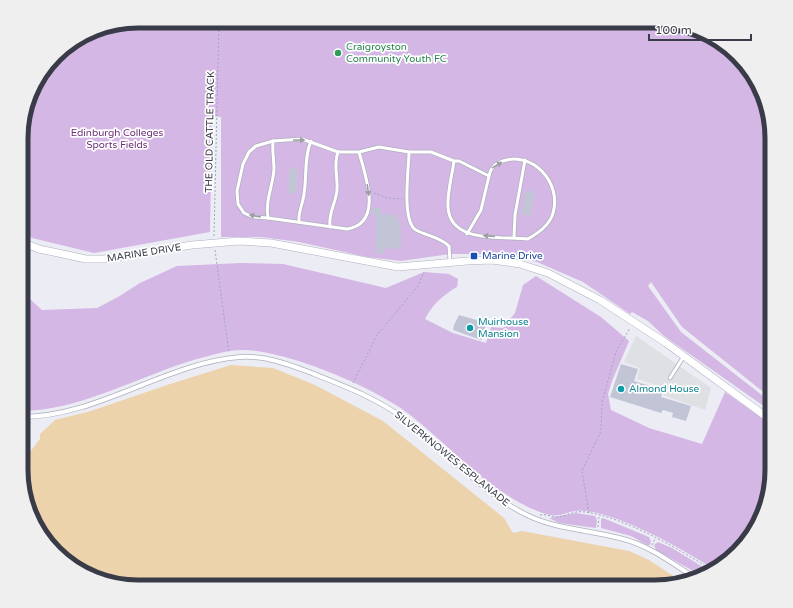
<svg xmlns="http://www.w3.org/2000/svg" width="793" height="608" font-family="'Varela Round',sans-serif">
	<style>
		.green { fill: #d5b7e5 }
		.parking { fill: #dfe0e3 }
		.water { fill: #ecd3ac }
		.building { fill: #c1c5d5 }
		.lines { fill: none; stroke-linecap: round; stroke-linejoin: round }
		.service-casing { stroke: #aeb0bf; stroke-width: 4.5 }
		.pedestrian-casing { stroke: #aeb0bf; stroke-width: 5.5 }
		.tertiary-casing { stroke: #aeb0bf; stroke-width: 8 }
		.path { stroke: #a0a5c0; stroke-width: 1; stroke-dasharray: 2 2; stroke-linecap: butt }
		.service { stroke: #fff; stroke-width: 3 }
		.pedestrian { stroke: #fff; stroke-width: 4 }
		.tertiary { stroke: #fff; stroke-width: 7 }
		.oneway { fill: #9c9ea4 }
		.leisure-dot { fill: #2e9e5b; stroke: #fff; stroke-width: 1.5 }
		.transit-dot { fill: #1a4fb4; stroke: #fff; stroke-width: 1.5 }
		.culture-dot { fill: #0f9aa8; stroke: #fff; stroke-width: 1.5 }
		.labels { text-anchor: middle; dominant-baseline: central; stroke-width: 3.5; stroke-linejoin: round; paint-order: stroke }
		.leisure-label { font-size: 10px; fill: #27864d; stroke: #fff; text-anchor: start }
		.street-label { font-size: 10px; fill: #393c48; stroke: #fff }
		.park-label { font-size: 10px; fill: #6a2f76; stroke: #fff }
		.transit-label { font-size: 10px; fill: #164399; stroke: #fff; text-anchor: start }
		.culture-label { font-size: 10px; fill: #0d838f; stroke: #fff; text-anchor: start }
		.rim { fill: none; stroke: #393c48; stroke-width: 5 }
	</style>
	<rect width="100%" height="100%" fill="#ebecf4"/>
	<g class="green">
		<polygon points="138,21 662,21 699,30 732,50 760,87 772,138 772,399 682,327 651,282 648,286 681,332 772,403 772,412 664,336 648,321 632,312 630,314 583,282 537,262 504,254 450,254 401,261 367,257 299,242 261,237 221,237 221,117 212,116 210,232 94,253 32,238 22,232 22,123 37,80 61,50 100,27"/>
		<path d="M241 263 283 264 386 288 424 272 449 274 458 279 457 287C443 295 432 305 425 319L453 333 486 343 491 327 503 328 515 313 523 285 536 276 601 317 629 341 612 381 608 394 611 410 649 428 702 444 725 392 772 425C772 470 774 509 743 546 736 555 723 562 714 569 680 548 625 516 586 511 576 509 568 513 559 515 550 517 538 511 530 508 483 486 449 445 409 414 374 387 286 350 242 350 228 350 212 355 197 359 141 375 80 411 21 411L22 292 42 310 97 308 118 297 140 283 177 266Z"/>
		<polygon points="576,513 595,516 597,520 596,528 559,523 549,518"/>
		<polygon points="603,518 649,537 651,542 650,545 647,545 631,536 601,528 601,519"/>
		<polygon points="658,542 672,548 711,572 702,576 656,550 654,545"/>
	</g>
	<polygon class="parking" points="636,336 711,388 705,410 663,395 665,388 637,379 640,368 624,362"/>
	<polygon class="water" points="231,365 273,368 315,385 383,421 504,518 513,533 522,531 629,551 649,560 681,581 655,587 131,587 94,578 61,558 33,522 21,478 21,470 26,457 40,439 40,434 55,420 91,411 167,385"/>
	<g class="building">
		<polygon points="289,168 298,169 297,193 288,193"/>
		<polygon points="526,190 535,192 530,216 521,214"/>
		<polygon points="372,207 381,208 381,214 397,215 397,222 401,223 401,249 384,248 384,254 375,253 376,215 372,215"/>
		<polygon points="459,315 480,321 479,324 486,327 481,340 453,330 454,325"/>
		<polygon points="621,364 638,369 634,381 663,390 661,397 691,406 686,421 672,417 673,413 663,410 661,413 610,397"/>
	</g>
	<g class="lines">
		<defs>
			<g id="service">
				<path d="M359 152C365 175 384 223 347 229L268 218 253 217 244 213 238 204 237 191 243 164 249 152 256 146 273 141 302 139 338 152H359L379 147 409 152H431L454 161H459L489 176C491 167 495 164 503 161 533 151 562 183 553 213 550 225 538 233 528 239 502 236 450 244 448 207 447 193 452 176 454 161"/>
				<path d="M409 152C409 168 401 221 416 230 427 236 440 237 449 246L450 262"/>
				<path d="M268 218C265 200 273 186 274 169 274 159 272 151 273 141"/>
				<path d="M299 222C298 211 303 204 304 194 307 176 304 157 311 141"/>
				<path d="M330 227C328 213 336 203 337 190 338 176 333 165 338 152"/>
				<polyline points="467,234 481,210 489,176"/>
				<polyline points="514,237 515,215 525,160"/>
				<polyline points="670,378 684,356"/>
			</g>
			<path id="pedestrian" d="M21 417C98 417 165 363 240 357 263 355 288 364 309 372 342 385 377 398 406 420 447 451 482 494 529 516 559 530 592 530 623 539 648 545 674 564 695 578"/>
			<polyline id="tertiary" points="22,242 39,249 86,259 104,259 192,245 239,241 271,243 398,267 467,261 492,260 520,264 548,273 600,300 666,343 772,421"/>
		</defs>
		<use href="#service" class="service-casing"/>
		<use href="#pedestrian" class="pedestrian-casing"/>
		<use href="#tertiary" class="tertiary-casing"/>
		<g class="path">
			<polyline points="374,193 387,198 402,199"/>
			<polyline points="214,236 219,21"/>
			<polyline points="215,250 229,353"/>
			<polyline points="353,383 377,335 418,286 424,272"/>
			<polyline points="21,440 31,422"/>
			<polyline points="589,513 582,471 601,431 602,402 616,352 630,328"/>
			<path d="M540 515C546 514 550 516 555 517 566 517 574 510 585 512 624 517 679 549 712 570"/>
			<polyline points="598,527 599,516"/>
			<polyline points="652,545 655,539"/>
		</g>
		<use href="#service" class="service"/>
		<use href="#pedestrian" class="pedestrian"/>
		<use href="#tertiary" class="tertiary"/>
	</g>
	<defs><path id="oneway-solid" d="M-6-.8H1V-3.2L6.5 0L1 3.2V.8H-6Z"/></defs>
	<g class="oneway">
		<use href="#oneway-solid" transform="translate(299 140)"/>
		<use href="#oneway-solid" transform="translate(497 165) rotate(-31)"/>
		<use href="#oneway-solid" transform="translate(368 190) rotate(82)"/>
		<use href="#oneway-solid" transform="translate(255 216) rotate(-170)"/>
		<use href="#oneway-solid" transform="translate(489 236) rotate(-175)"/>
	</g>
	<circle class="leisure-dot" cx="338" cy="53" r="4"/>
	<rect class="transit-dot" x="470" y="252" width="8" height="8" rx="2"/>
	<g class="culture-dot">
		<circle cx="470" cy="328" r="4"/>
		<circle cx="621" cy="389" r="4"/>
	</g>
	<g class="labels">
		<g class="leisure-label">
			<text x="346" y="47">Craigroyston<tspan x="346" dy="12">Community Youth FC</tspan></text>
		</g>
		<g class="street-label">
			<text transform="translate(210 132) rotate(-89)">THE OLD CATTLE TRACK</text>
			<text transform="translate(144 253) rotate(-9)">MARINE DRIVE</text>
			<text transform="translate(452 459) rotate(39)">SILVERKNOWES ESPLANADE</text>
		</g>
		<g class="park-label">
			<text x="117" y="133">Edinburgh Colleges<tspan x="117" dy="12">Sports Fields</tspan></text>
		</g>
		<g class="transit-label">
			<text x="482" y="256">Marine Drive</text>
		</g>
		<g class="culture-label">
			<text x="478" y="322">Muirhouse<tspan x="478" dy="12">Mansion</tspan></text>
			<text x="629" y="389">Almond House</text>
		</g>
	</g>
	<path d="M0 0H793V608H0ZM138 28H655A110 110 0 0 1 765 138V470A110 110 0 0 1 655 580H138A110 110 0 0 1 28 470V138A110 110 0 0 1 138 28Z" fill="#efeff0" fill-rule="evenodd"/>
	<path class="rim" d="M138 28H655A110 110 0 0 1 765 138V470A110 110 0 0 1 655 580H138A110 110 0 0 1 28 470V138A110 110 0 0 1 138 28Z"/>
	<path d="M649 34v6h102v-6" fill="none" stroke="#393c48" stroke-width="2"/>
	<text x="655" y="34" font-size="12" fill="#393c48" stroke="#ffffff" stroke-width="3" paint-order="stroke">100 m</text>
</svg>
